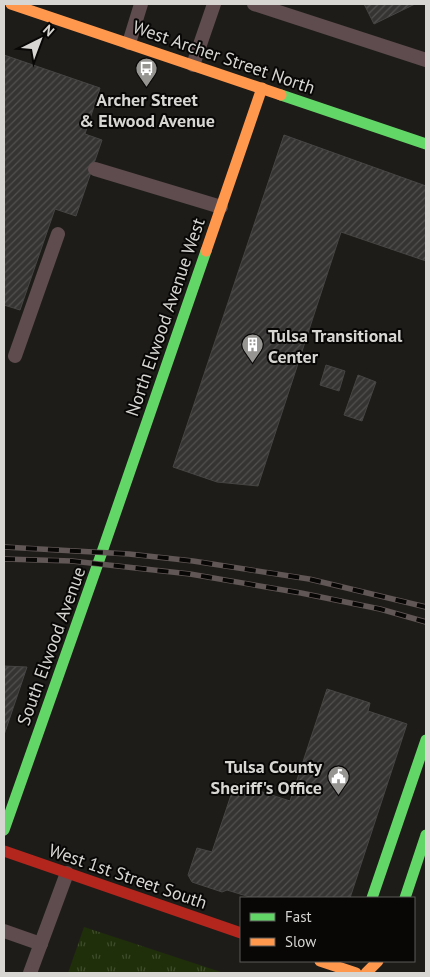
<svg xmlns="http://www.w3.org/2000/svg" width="430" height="977" font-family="'PT Sans',sans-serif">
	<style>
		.grass { fill: url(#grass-tufts) }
		.building { fill: url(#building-hatch); stroke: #464543 }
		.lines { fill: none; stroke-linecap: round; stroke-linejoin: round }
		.lane { stroke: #5e4c4f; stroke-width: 14 }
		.fast { stroke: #63d668; stroke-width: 11 }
		.slow { stroke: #ff974d; stroke-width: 11 }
		.jam { stroke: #b3261e; stroke-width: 11 }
		.rail-casing { stroke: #605756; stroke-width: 5.5 }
		.rail { stroke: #080706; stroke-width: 4; stroke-dasharray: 11; stroke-linecap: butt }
		.labels { text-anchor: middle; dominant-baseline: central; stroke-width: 4; stroke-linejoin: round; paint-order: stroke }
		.street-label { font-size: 18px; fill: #d7d6d3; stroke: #080706 }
		.poi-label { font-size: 18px; font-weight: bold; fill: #d7d6d3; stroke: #080706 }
	</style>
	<defs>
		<pattern id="grass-tufts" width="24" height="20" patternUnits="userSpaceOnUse" patternTransform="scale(1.25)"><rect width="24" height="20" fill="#1f2f09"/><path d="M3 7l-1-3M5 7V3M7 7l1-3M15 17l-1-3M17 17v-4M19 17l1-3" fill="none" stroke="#3f4c2c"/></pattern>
		<pattern id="building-hatch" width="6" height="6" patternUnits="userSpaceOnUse" patternTransform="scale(1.25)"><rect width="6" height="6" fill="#363433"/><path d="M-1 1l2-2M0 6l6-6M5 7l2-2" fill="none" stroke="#525150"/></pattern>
	</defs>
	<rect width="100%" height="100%" fill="#1e1c19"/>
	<polygon class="grass" points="84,927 224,973 68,973"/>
	<g class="building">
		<polygon points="364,4 415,4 374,24"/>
		<polygon points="4,55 100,88 85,134 102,140 76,216 55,209 20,310 4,305"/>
		<polygon points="284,135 426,186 426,261 341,232 258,486 217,482 173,467"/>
		<polygon points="326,365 345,371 339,391 320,385"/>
		<polygon points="358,375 376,382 362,421 344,415"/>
		<polygon points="4,666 27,667 4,735"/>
		<polygon points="327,689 370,703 368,711 407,724 350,898 253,898 227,890 222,892 192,882 188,875 197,848 212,852 235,783 290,801"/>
	</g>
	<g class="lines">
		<g class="lane">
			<polyline points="254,4 426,60"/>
			<polyline points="129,43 141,4"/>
			<polyline points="193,65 214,4"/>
			<polyline points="95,169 221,207"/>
			<polyline points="15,356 58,234"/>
			<polyline points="4,931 41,944"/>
			<polyline points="30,973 67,873"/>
		</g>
		<g class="fast">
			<polyline points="281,95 426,144"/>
			<polyline points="4,830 102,552 206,251"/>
			<polyline points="372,898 426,740"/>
			<polyline points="405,898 426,835"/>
		</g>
		<g class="slow">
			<polyline points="11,4 281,95"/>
			<polyline points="206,251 262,88"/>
			<polyline points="320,961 356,973"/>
			<polyline points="366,973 378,961"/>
		</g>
		<polyline class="jam" points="4,851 241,933"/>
		<defs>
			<g id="rail">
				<polyline points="4,547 129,554 193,561 309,579 426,607"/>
				<polyline points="4,559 72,561 190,574 301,593 380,609 426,622"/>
			</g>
		</defs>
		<use href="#rail" class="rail-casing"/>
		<use href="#rail" class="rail"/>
	</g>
	<defs>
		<symbol id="bus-pin" viewBox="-11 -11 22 30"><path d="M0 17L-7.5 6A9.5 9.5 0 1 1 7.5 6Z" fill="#969592" stroke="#080706"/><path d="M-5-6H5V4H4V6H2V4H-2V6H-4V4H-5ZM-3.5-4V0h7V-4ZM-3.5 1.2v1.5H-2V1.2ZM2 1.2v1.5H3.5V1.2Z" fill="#fff"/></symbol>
		<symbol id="building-pin" viewBox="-11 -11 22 30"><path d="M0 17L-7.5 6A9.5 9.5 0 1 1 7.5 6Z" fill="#969592" stroke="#080706"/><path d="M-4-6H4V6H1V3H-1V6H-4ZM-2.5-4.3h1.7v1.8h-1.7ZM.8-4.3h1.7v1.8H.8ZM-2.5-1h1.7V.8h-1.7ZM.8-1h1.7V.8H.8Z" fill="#fff"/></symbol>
		<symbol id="civic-pin" viewBox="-11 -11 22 30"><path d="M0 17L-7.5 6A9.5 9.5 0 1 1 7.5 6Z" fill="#969592" stroke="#080706"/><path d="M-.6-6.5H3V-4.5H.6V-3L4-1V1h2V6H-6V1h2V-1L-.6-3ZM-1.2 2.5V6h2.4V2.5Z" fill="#fff"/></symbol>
	</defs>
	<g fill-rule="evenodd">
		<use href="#bus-pin" x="134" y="56" width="25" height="34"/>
		<use href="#building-pin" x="240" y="332" width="25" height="34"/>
		<use href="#civic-pin" x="326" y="764" width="25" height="34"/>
	</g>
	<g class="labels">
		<g class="street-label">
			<text transform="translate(224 57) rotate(19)">West Archer Street North</text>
			<text transform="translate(165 317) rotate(-71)">North Elwood Avenue West</text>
			<text transform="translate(51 646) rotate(-70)">South Elwood Avenue</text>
			<text transform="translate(128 876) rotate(19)">West 1st Street South</text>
		</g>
		<g class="poi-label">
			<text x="147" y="99">Archer Street<tspan x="147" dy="21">&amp; Elwood Avenue</tspan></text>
			<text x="268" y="335" text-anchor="start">Tulsa Transitional<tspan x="268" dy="21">Center</tspan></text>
			<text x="322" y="766" text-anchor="end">Tulsa County<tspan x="322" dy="21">Sheriff's Office</tspan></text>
		</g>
	</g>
	<rect width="430" height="977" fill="none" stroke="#d7d6d3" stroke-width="10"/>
	<rect x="240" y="897" width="175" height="65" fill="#080706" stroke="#5b5a58"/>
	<rect x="250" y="913" width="25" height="8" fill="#63d668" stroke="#5b5a58"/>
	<text x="285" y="922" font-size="15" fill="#d7d6d3">Fast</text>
	<rect x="250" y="938" width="25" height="8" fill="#ff974d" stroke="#5b5a58"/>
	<text x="285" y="947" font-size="15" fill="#d7d6d3">Slow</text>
	<g transform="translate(40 40) rotate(42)" stroke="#080706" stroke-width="4" paint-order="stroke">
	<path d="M0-4L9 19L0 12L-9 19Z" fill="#d7d6d3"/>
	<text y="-8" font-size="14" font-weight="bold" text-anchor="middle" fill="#d7d6d3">N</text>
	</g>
</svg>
